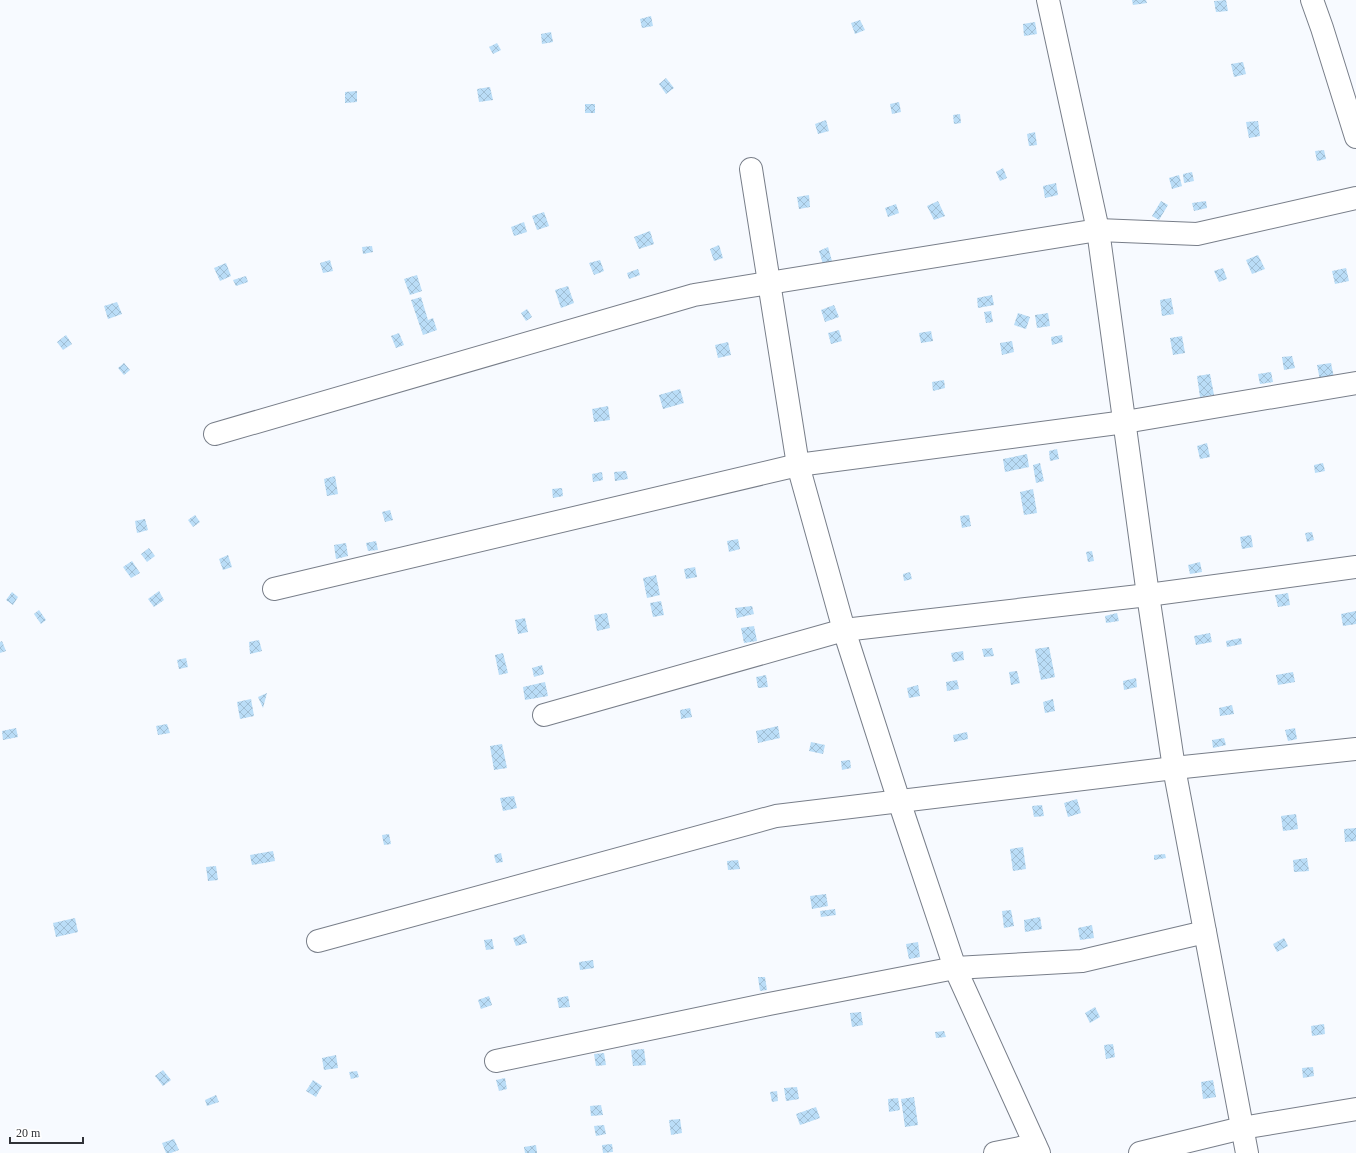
<svg xmlns="http://www.w3.org/2000/svg" width="1356" height="1153" font-family="Georgia,serif">
	<style>
		.building { fill: url(#building-cross-hatch) }
		.lines { fill: none; stroke-linecap: round; stroke-linejoin: round }
		.minor-casing { stroke: #787e89; stroke-width: 24 }
		.minor { stroke: #fff; stroke-width: 22 }
	</style>
	<defs>
		<pattern id="building-cross-hatch" width="8" height="8" patternUnits="userSpaceOnUse"><rect width="8" height="8" fill="#baddf7"/><path d="M0 0l8 8M0 8l8-8" fill="none" stroke="#a0bed4"/></pattern>
	</defs>
	<rect width="100%" height="100%" fill="#f7faff"/>
	<g class="building">
		<polygon points="1132,0 1146,0 1147,3 1133,5"/>
		<polygon points="1226,0 1228,11 1216,12 1214,1"/>
		<polygon points="651,16 653,26 642,28 640,19"/>
		<polygon points="860,20 865,30 855,34 851,23"/>
		<polygon points="1035,22 1037,34 1024,36 1023,24"/>
		<polygon points="551,32 553,42 542,44 541,34"/>
		<polygon points="497,43 501,50 493,54 489,47"/>
		<polygon points="1243,62 1246,74 1234,77 1231,64"/>
		<polygon points="666,78 674,88 666,94 659,84"/>
		<polygon points="490,87 493,100 479,102 477,89"/>
		<polygon points="357,91 357,102 345,103 345,92"/>
		<polygon points="899,102 901,112 892,114 890,104"/>
		<rect x="585" y="104" width="10" height="9"/>
		<polygon points="960,114 961,123 954,124 953,115"/>
		<polygon points="826,120 829,131 818,134 815,124"/>
		<polygon points="1258,121 1260,136 1249,138 1246,122"/>
		<polygon points="1035,132 1037,145 1029,146 1027,134"/>
		<polygon points="1324,150 1326,159 1317,161 1315,151"/>
		<polygon points="1003,168 1007,178 1000,181 996,172"/>
		<polygon points="1192,172 1194,181 1184,183 1183,174"/>
		<polygon points="1179,175 1182,186 1172,189 1169,178"/>
		<polygon points="1056,183 1058,195 1045,198 1043,186"/>
		<polygon points="809,195 810,207 799,209 797,197"/>
		<polygon points="938,201 945,216 934,220 927,206"/>
		<polygon points="1161,201 1168,205 1159,220 1152,216"/>
		<polygon points="1206,201 1207,208 1194,211 1192,203"/>
		<polygon points="896,204 899,213 888,217 885,208"/>
		<polygon points="544,212 549,226 537,230 532,216"/>
		<polygon points="524,222 527,232 514,236 511,227"/>
		<polygon points="650,231 654,244 639,249 634,237"/>
		<polygon points="719,245 723,258 714,261 710,249"/>
		<polygon points="372,246 373,252 363,254 362,247"/>
		<polygon points="828,247 832,261 823,264 819,251"/>
		<polygon points="1258,255 1265,269 1252,274 1246,260"/>
		<polygon points="330,260 333,271 323,273 320,263"/>
		<polygon points="600,260 604,271 594,275 589,263"/>
		<polygon points="226,263 231,276 220,281 214,268"/>
		<polygon points="1223,268 1227,279 1219,282 1214,271"/>
		<polygon points="1346,268 1349,281 1335,284 1332,271"/>
		<polygon points="638,269 640,275 629,279 627,273"/>
		<polygon points="417,275 422,291 410,295 404,279"/>
		<polygon points="246,276 248,282 236,286 233,280"/>
		<polygon points="568,286 574,303 561,308 555,290"/>
		<polygon points="992,295 994,305 978,308 977,298"/>
		<polygon points="421,297 428,320 433,318 437,330 423,335 411,300"/>
		<polygon points="1171,298 1174,314 1162,316 1160,300"/>
		<polygon points="117,302 122,314 108,319 104,306"/>
		<polygon points="834,305 839,317 825,322 821,310"/>
		<polygon points="527,309 532,317 526,321 521,313"/>
		<polygon points="991,311 993,322 986,323 984,312"/>
		<polygon points="1018,313 1030,317 1026,329 1014,325"/>
		<polygon points="1048,313 1050,326 1037,328 1035,315"/>
		<polygon points="839,330 842,341 831,344 828,333"/>
		<polygon points="931,331 933,341 921,343 919,333"/>
		<polygon points="399,333 404,345 396,348 391,336"/>
		<polygon points="66,335 72,344 63,350 57,342"/>
		<polygon points="1062,335 1063,342 1052,345 1051,337"/>
		<polygon points="1182,336 1185,353 1173,355 1170,338"/>
		<polygon points="1012,341 1014,352 1002,355 1000,343"/>
		<polygon points="728,342 731,355 718,358 715,345"/>
		<polygon points="1292,356 1295,368 1284,370 1282,357"/>
		<polygon points="124,363 130,370 124,375 118,368"/>
		<polygon points="1331,363 1334,378 1320,380 1317,365"/>
		<polygon points="1271,372 1273,382 1260,384 1258,374"/>
		<polygon points="1210,374 1214,395 1200,397 1197,376"/>
		<polygon points="944,380 945,388 933,391 932,382"/>
		<polygon points="680,389 684,403 663,409 659,395"/>
		<polygon points="608,406 610,420 594,422 592,409"/>
		<polygon points="1207,443 1210,457 1200,459 1197,446"/>
		<polygon points="1057,449 1059,459 1050,461 1049,451"/>
		<polygon points="1027,454 1029,467 1005,472 1003,459"/>
		<polygon points="1040,463 1044,481 1036,483 1033,465"/>
		<polygon points="1323,463 1325,471 1315,473 1314,465"/>
		<polygon points="626,471 628,479 615,481 614,472"/>
		<polygon points="602,472 603,480 593,482 592,474"/>
		<polygon points="335,476 338,494 327,496 324,479"/>
		<polygon points="562,488 563,496 553,498 552,489"/>
		<polygon points="1033,489 1037,513 1024,515 1020,492"/>
		<polygon points="390,510 393,520 385,522 382,512"/>
		<polygon points="195,515 200,522 193,527 188,520"/>
		<polygon points="969,515 971,526 962,528 960,516"/>
		<polygon points="145,519 148,530 137,533 135,521"/>
		<polygon points="1312,532 1314,540 1307,542 1305,533"/>
		<polygon points="1251,535 1253,547 1242,549 1240,537"/>
		<polygon points="738,539 740,549 729,552 727,541"/>
		<polygon points="376,541 378,550 368,551 366,543"/>
		<polygon points="346,543 348,556 336,559 334,545"/>
		<polygon points="149,548 155,556 147,562 141,554"/>
		<polygon points="1092,551 1094,561 1088,562 1086,552"/>
		<polygon points="228,555 232,567 223,570 219,559"/>
		<polygon points="132,561 140,573 131,578 123,567"/>
		<polygon points="1200,562 1202,572 1190,574 1188,565"/>
		<polygon points="695,567 697,577 686,579 684,569"/>
		<polygon points="910,572 912,579 904,581 903,574"/>
		<polygon points="656,575 660,595 647,598 643,578"/>
		<polygon points="159,591 164,600 154,607 148,599"/>
		<polygon points="12,592 18,597 13,605 6,600"/>
		<polygon points="1288,593 1290,605 1278,607 1275,595"/>
		<polygon points="661,601 664,615 653,617 650,603"/>
		<polygon points="752,606 754,614 737,618 735,608"/>
		<polygon points="39,610 46,620 41,624 34,614"/>
		<polygon points="1356,611 1356,624 1343,626 1341,614"/>
		<polygon points="607,613 610,628 597,631 594,615"/>
		<polygon points="1117,613 1119,621 1106,623 1105,616"/>
		<polygon points="525,618 528,632 518,634 515,620"/>
		<polygon points="754,626 757,641 744,643 741,628"/>
		<polygon points="1210,633 1212,642 1196,645 1194,636"/>
		<polygon points="1241,638 1242,644 1227,647 1226,641"/>
		<polygon points="259,640 262,651 250,654 249,642"/>
		<polygon points="2,641 6,651 0,653 0,642"/>
		<polygon points="1049,647 1055,677 1041,680 1035,649"/>
		<polygon points="992,648 994,656 984,657 982,649"/>
		<polygon points="963,651 964,660 953,662 951,653"/>
		<polygon points="503,653 508,673 499,675 495,655"/>
		<polygon points="186,658 188,667 179,669 177,660"/>
		<polygon points="542,665 544,674 534,677 532,668"/>
		<polygon points="1017,671 1020,683 1011,685 1009,672"/>
		<polygon points="1293,672 1295,682 1278,685 1276,675"/>
		<polygon points="766,675 768,687 758,688 756,677"/>
		<polygon points="1136,678 1137,687 1124,690 1123,681"/>
		<polygon points="957,680 959,689 947,691 946,682"/>
		<polygon points="545,682 548,696 525,700 523,687"/>
		<polygon points="918,685 920,696 909,698 907,688"/>
		<polygon points="267,693 263,708 258,697"/>
		<polygon points="251,699 254,716 240,719 237,702"/>
		<polygon points="1053,699 1055,711 1045,713 1043,702"/>
		<polygon points="1232,705 1234,714 1220,716 1219,708"/>
		<polygon points="690,708 692,717 681,719 680,710"/>
		<polygon points="167,724 170,733 158,735 156,726"/>
		<polygon points="778,726 780,738 758,743 756,731"/>
		<polygon points="16,728 18,737 3,740 2,731"/>
		<polygon points="1295,728 1297,739 1288,741 1285,730"/>
		<polygon points="967,732 968,739 954,742 953,735"/>
		<polygon points="1224,738 1226,745 1213,748 1212,740"/>
		<polygon points="811,742 825,745 823,754 809,751"/>
		<polygon points="502,744 507,768 494,770 490,746"/>
		<polygon points="850,760 851,768 842,770 841,761"/>
		<polygon points="514,796 517,808 503,811 500,798"/>
		<polygon points="1077,799 1081,813 1068,817 1064,803"/>
		<polygon points="1042,805 1044,816 1034,817 1032,806"/>
		<polygon points="1296,814 1298,829 1283,831 1281,816"/>
		<polygon points="1356,828 1356,841 1345,842 1344,829"/>
		<polygon points="389,834 391,844 384,845 382,835"/>
		<polygon points="1023,847 1026,869 1013,871 1010,849"/>
		<polygon points="273,851 275,861 252,865 250,855"/>
		<polygon points="501,853 503,862 496,863 494,855"/>
		<polygon points="1165,854 1166,858 1154,860 1154,855"/>
		<polygon points="1307,858 1309,871 1294,872 1293,860"/>
		<polygon points="738,860 740,869 728,870 727,861"/>
		<polygon points="216,866 218,880 208,881 206,867"/>
		<polygon points="826,894 828,906 812,909 810,896"/>
		<polygon points="835,909 836,915 821,917 820,911"/>
		<polygon points="1011,910 1014,926 1004,928 1002,911"/>
		<polygon points="1040,917 1042,929 1025,932 1024,920"/>
		<polygon points="75,918 78,932 56,937 53,923"/>
		<polygon points="1092,925 1094,938 1080,940 1078,928"/>
		<polygon points="524,934 527,943 516,946 513,938"/>
		<polygon points="1284,938 1288,946 1277,952 1273,944"/>
		<polygon points="492,939 494,949 486,950 484,940"/>
		<polygon points="918,942 920,957 909,959 906,944"/>
		<polygon points="593,960 594,968 580,970 579,962"/>
		<polygon points="758,977 765,977 767,990 760,991"/>
		<polygon points="489,996 492,1005 481,1009 478,1000"/>
		<polygon points="568,996 570,1007 559,1008 557,998"/>
		<polygon points="1095,1007 1100,1017 1090,1023 1085,1013"/>
		<polygon points="861,1012 863,1025 852,1027 850,1013"/>
		<polygon points="1324,1024 1325,1034 1312,1036 1311,1026"/>
		<polygon points="944,1031 946,1037 936,1038 935,1032"/>
		<polygon points="1113,1044 1115,1057 1106,1059 1104,1045"/>
		<polygon points="644,1049 646,1065 633,1066 631,1050"/>
		<polygon points="604,1053 606,1065 596,1066 594,1054"/>
		<polygon points="336,1055 338,1068 324,1070 322,1058"/>
		<polygon points="1313,1067 1314,1076 1303,1078 1302,1068"/>
		<polygon points="163,1070 171,1080 163,1086 155,1076"/>
		<polygon points="357,1071 359,1077 351,1079 349,1072"/>
		<polygon points="505,1078 507,1089 499,1091 496,1080"/>
		<polygon points="313,1080 322,1086 316,1097 306,1091"/>
		<polygon points="1213,1080 1216,1097 1203,1099 1201,1082"/>
		<polygon points="797,1087 799,1099 786,1101 784,1088"/>
		<polygon points="777,1091 778,1101 772,1102 770,1092"/>
		<polygon points="216,1095 219,1102 207,1106 205,1100"/>
		<polygon points="914,1097 918,1125 905,1127 901,1099"/>
		<polygon points="898,1098 900,1110 889,1112 888,1099"/>
		<polygon points="601,1105 603,1115 591,1116 590,1106"/>
		<polygon points="816,1107 820,1118 800,1125 796,1114"/>
		<polygon points="680,1119 682,1133 671,1135 669,1120"/>
		<polygon points="604,1125 606,1134 596,1136 594,1126"/>
		<polygon points="174,1139 179,1150 171,1153 166,1153 162,1143"/>
		<polygon points="612,1144 613,1152 603,1153 602,1145"/>
		<polygon points="536,1145 537,1153 525,1153 524,1147"/>
	</g>
	<g class="lines">
		<defs>
			<g id="minor">
				<polyline points="1048,0 1098,230 1148,595 1174,768 1247,1153"/>
				<polyline points="1312,0 1322,28 1356,137"/>
				<polyline points="751,169 798,465 844,630 899,801 955,968 1039,1153"/>
				<polyline points="215,434 694,295 1098,230 1197,234 1356,198"/>
				<polyline points="274,589 798,465 1125,422 1356,383"/>
				<polyline points="544,715 844,630 1148,595 1356,567"/>
				<polyline points="318,941 776,816 1174,768 1356,749"/>
				<polyline points="496,1061 769,1004 955,968 1082,961 1205,932"/>
				<polyline points="995,1153 1035,1145"/>
				<polyline points="1140,1153 1242,1128 1356,1109"/>
			</g>
		</defs>
		<use href="#minor" class="minor-casing"/>
		<use href="#minor" class="minor"/>
	</g>
	<path d="M10 1137v6h73v-6" fill="none" stroke="#303237" stroke-width="2"/>
	<text x="16" y="1137" font-size="12" fill="#303237" stroke="#ffffff" stroke-width="3" paint-order="stroke">20 m</text>
</svg>
